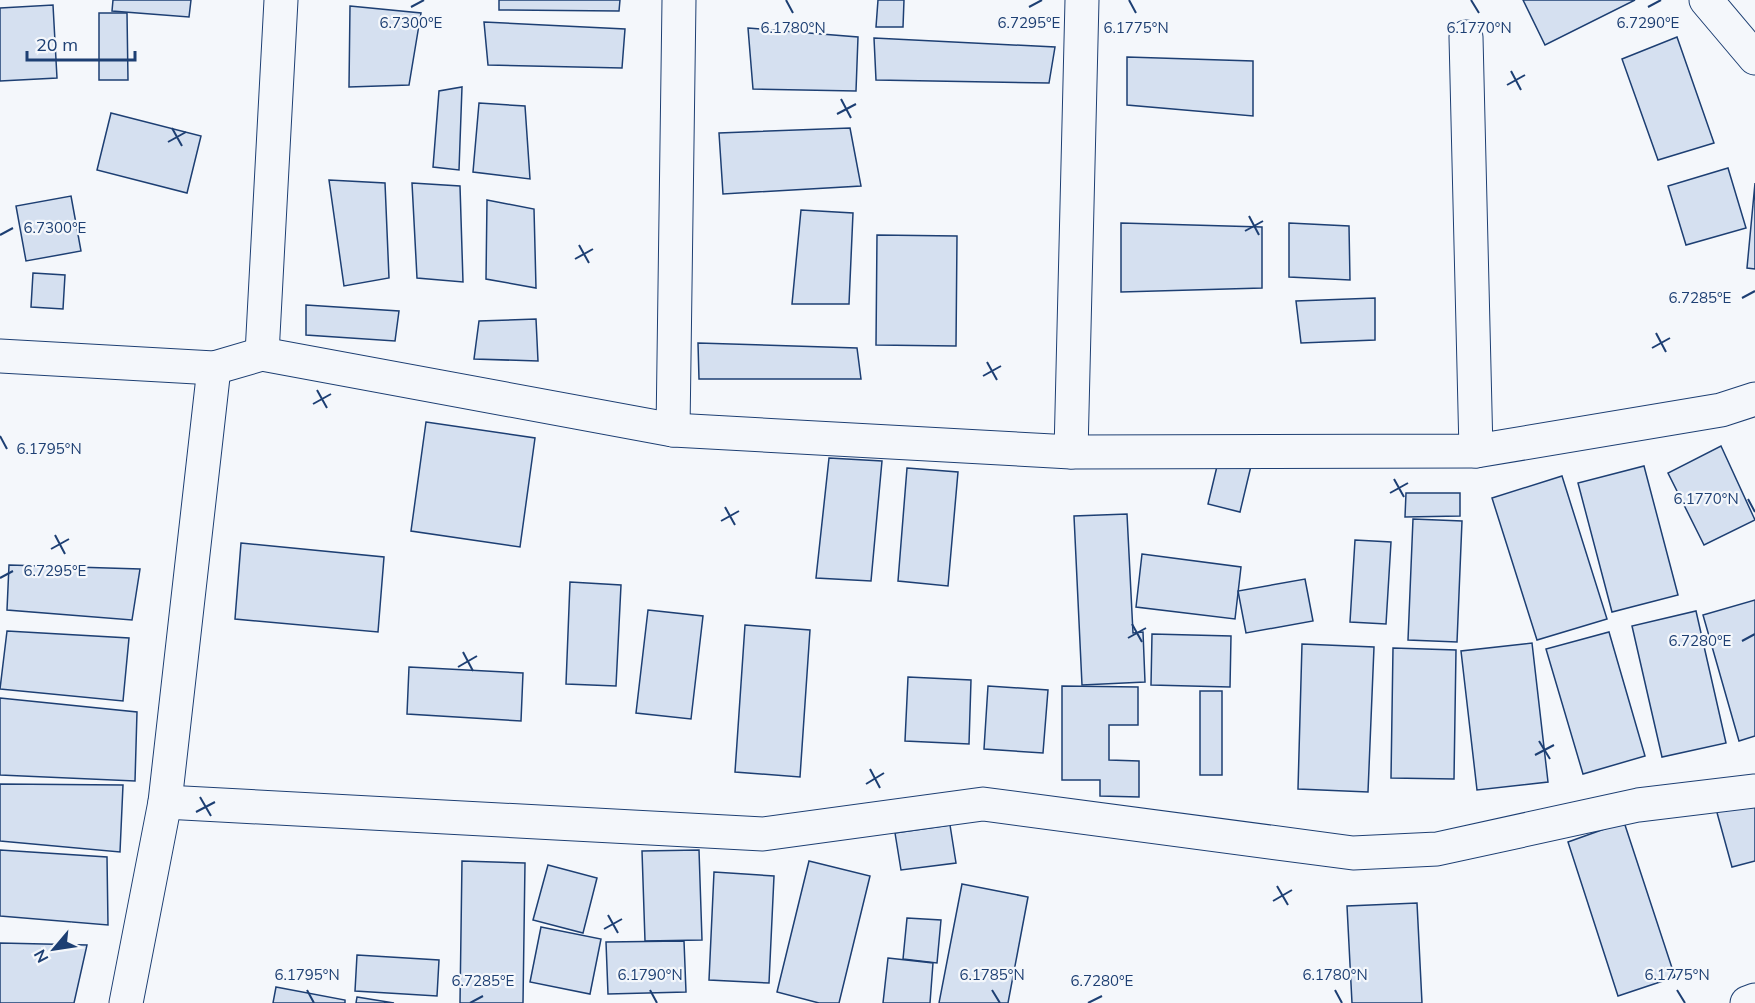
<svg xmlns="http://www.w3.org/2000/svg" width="1755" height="1003" font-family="Mulish,sans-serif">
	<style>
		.building { fill: #d5e0f0; stroke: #1d3f73; stroke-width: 1.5 }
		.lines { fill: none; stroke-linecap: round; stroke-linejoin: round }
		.street-casing { stroke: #1d3f73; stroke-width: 35 }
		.street { stroke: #f4f7fb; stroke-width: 33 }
		.ticks { fill: none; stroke: #1d3f73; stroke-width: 2 }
		.ticks-label { font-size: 15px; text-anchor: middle; fill: #1d3f73; stroke: #f4f7fb; stroke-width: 4.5; stroke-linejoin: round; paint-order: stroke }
	</style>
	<rect width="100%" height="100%" fill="#f4f7fb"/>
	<g class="building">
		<polygon points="113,0 191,0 189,17 112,11"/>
		<polygon points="499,0 620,0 619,11 499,10"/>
		<polygon points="878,0 904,0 903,27 876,27"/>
		<polygon points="1523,0 1635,0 1545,45"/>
		<polygon points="53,5 57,78 0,81 0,8"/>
		<polygon points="350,6 421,13 409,85 349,87"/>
		<polygon points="99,13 127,13 128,80 99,80"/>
		<polygon points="484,22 625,29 622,68 488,65"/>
		<polygon points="748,28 858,37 856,91 753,89"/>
		<polygon points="1677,37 1714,143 1658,160 1622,59"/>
		<polygon points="874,38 1055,47 1049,83 876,80"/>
		<polygon points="1127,57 1253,61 1253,116 1127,105"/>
		<polygon points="462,87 459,170 433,167 439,91"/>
		<polygon points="479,103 525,106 530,179 473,172"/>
		<polygon points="111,113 201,136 187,193 97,170"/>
		<polygon points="850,128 861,186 723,194 719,133"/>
		<polygon points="1728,168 1746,228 1686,245 1668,186"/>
		<polygon points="329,180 385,183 389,278 344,286"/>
		<polygon points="412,183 460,186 463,282 417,278"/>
		<polygon points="1755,183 1755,269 1747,268"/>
		<polygon points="71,196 81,251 26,261 16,206"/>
		<polygon points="487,200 534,209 536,288 486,279"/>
		<polygon points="801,210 853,213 849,304 792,304"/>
		<polygon points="1121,223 1262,227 1262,288 1121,292"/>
		<polygon points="1289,223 1349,226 1350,280 1289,277"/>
		<polygon points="877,235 957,236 956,346 876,345"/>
		<polygon points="33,273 65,275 63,309 31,307"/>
		<polygon points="1375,298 1375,340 1301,343 1296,301"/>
		<polygon points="306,305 399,311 395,341 306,335"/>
		<polygon points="536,319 538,361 474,359 479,321"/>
		<polygon points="698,343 857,348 861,379 699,379"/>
		<polygon points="426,422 535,438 520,547 411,531"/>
		<polygon points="1721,446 1755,520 1704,545 1668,473"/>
		<polygon points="829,458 882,461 871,581 816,578"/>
		<polygon points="1219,458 1251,466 1240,512 1208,504"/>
		<polygon points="1644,466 1678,595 1612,612 1578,483"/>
		<polygon points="907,468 958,472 948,586 898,581"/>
		<polygon points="1562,476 1607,619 1537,640 1492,498"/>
		<polygon points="1406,493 1460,493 1460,516 1405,517"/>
		<polygon points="1127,514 1133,633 1143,632 1145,682 1082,685 1074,516"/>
		<polygon points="1413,519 1462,521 1457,642 1408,640"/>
		<polygon points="1355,540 1391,542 1386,624 1350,622"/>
		<polygon points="241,543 384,557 378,632 235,619"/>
		<polygon points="1142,554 1241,567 1235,619 1136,607"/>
		<polygon points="9,565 140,569 132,620 7,610"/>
		<polygon points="1305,579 1313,621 1246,633 1238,591"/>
		<polygon points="570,582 621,585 616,686 566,684"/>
		<polygon points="1755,600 1755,736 1739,741 1703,615"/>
		<polygon points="648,610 703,616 691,719 636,713"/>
		<polygon points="1696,611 1726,743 1662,757 1632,626"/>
		<polygon points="745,625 810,630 800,777 735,772"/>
		<polygon points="7,631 129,638 123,701 0,689"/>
		<polygon points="1609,632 1645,756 1583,774 1546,649"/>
		<polygon points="1152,634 1231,636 1230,687 1151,685"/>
		<polygon points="1532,643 1548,782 1477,790 1461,651"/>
		<polygon points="1302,644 1374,647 1368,792 1298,789"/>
		<polygon points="1393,648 1456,650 1454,779 1391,778"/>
		<polygon points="409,667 523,673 521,721 407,714"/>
		<polygon points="908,677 971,680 969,744 905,741"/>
		<polygon points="988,686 1048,690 1043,753 984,749"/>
		<polygon points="1062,686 1138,687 1138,725 1109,725 1109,760 1139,761 1139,797 1100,796 1100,780 1062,780"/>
		<rect x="1200" y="691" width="22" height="84"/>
		<polygon points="0,698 137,712 135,781 0,775"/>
		<polygon points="0,784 123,785 120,852 0,841"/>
		<polygon points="1755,798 1755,861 1732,867 1716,809"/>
		<polygon points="1624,822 1675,977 1618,996 1568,842"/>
		<polygon points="950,825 956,863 901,870 895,833"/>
		<polygon points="0,850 107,857 108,925 0,916"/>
		<polygon points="699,850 702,940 645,941 642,851"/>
		<polygon points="462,861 525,863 523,1003 460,1003"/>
		<polygon points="809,861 870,876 839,1003 819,1003 777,992"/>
		<polygon points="548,865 597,878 583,933 533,920"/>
		<polygon points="714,872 774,876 769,983 709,980"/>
		<polygon points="962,884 1028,897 1008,1003 939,1003"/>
		<polygon points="1417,903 1422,1003 1352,1003 1347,906"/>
		<polygon points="907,918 941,920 937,963 903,959"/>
		<polygon points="541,927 601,939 590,994 530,982"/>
		<polygon points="684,941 686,992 608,994 606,942"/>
		<polygon points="0,943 87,945 74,1003 0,1003"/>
		<polygon points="357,955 439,960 437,996 355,991"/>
		<polygon points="888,958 933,963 930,1003 883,1003"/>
		<polygon points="276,987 345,1000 345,1003 273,1003"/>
		<polygon points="357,997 394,1003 356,1003"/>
	</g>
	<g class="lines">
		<defs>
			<g id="street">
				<polyline points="1706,0 1755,58"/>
				<polyline points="1466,37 1476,451"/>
				<polyline points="262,354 281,0"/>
				<polyline points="0,356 214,368 262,354 673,430 1071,452 1476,451 1721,410 1755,399"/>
				<polyline points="673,430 679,0"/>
				<polyline points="1071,452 1082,0"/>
				<polyline points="165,802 763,834 983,804 1353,853 1437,849 1638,805 1755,791"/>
				<polyline points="126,1003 165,802 214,368"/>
				<polyline points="1747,1003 1755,1000"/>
			</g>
		</defs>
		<use href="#street" class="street-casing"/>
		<use href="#street" class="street"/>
	</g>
	<path class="ticks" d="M786 0 793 13M1129 0 1136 13M1471 0 1479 13M411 7 424 0M1029 7 1042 0M1648 7 1661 0M1511 71 1521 90M1507 85 1525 75M841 99 851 118M837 114 856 104M172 128 182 146M168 142 186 132M1249 216 1259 235M1245 231 1263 221M0 235 13 228M579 245 589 263M575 259 593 249M1742 298 1755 291M1656 333 1666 352M1652 348 1670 338M987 362 997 380M983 376 1001 366M317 390 327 408M313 404 331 394M0 436 7 449M1394 479 1404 497M1390 493 1408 483M1748 499 1755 512M725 507 735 525M721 521 739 511M55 535 65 554M51 549 69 539M0 578 13 571M1132 624 1142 642M1128 638 1146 628M1742 641 1755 634M463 652 473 671M458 667 477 656M1539 741 1550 759M1535 755 1554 745M870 769 880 788M866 784 884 773M200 797 211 816M196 812 215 802M1277 886 1288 905M1273 901 1292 890M608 915 618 933M604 929 622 919M307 990 314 1003M650 990 657 1003M992 990 1000 1003M1335 990 1342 1003M1677 990 1685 1003M470 1003 483 996M1088 1003 1102 996"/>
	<g class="ticks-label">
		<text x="411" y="28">6.7300°E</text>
		<text x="1029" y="28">6.7295°E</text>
		<text x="1648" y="28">6.7290°E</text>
		<text x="793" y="33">6.1780°N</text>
		<text x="1136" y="33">6.1775°N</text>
		<text x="1479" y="33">6.1770°N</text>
		<text x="55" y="233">6.7300°E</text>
		<text x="1700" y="303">6.7285°E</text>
		<text x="49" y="454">6.1795°N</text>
		<text x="1706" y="504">6.1770°N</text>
		<text x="55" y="576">6.7295°E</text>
		<text x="1700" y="646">6.7280°E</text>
		<text x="307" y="980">6.1795°N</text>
		<text x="650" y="980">6.1790°N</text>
		<text x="992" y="980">6.1785°N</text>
		<text x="1335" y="980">6.1780°N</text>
		<text x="1677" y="980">6.1775°N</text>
		<text x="483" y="986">6.7285°E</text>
		<text x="1102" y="986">6.7280°E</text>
	</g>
	<g transform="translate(54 949) rotate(241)" stroke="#f4f7fb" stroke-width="4.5" paint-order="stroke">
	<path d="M0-4.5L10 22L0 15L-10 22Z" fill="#1d3f73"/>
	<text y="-9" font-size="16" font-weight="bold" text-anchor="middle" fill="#1d3f73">N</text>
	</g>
	<path d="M27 51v9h108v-9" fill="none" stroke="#1d3f73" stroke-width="3"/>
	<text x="36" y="51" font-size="18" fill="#1d3f73" stroke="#f4f7fb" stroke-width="4.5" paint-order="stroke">20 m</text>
</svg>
